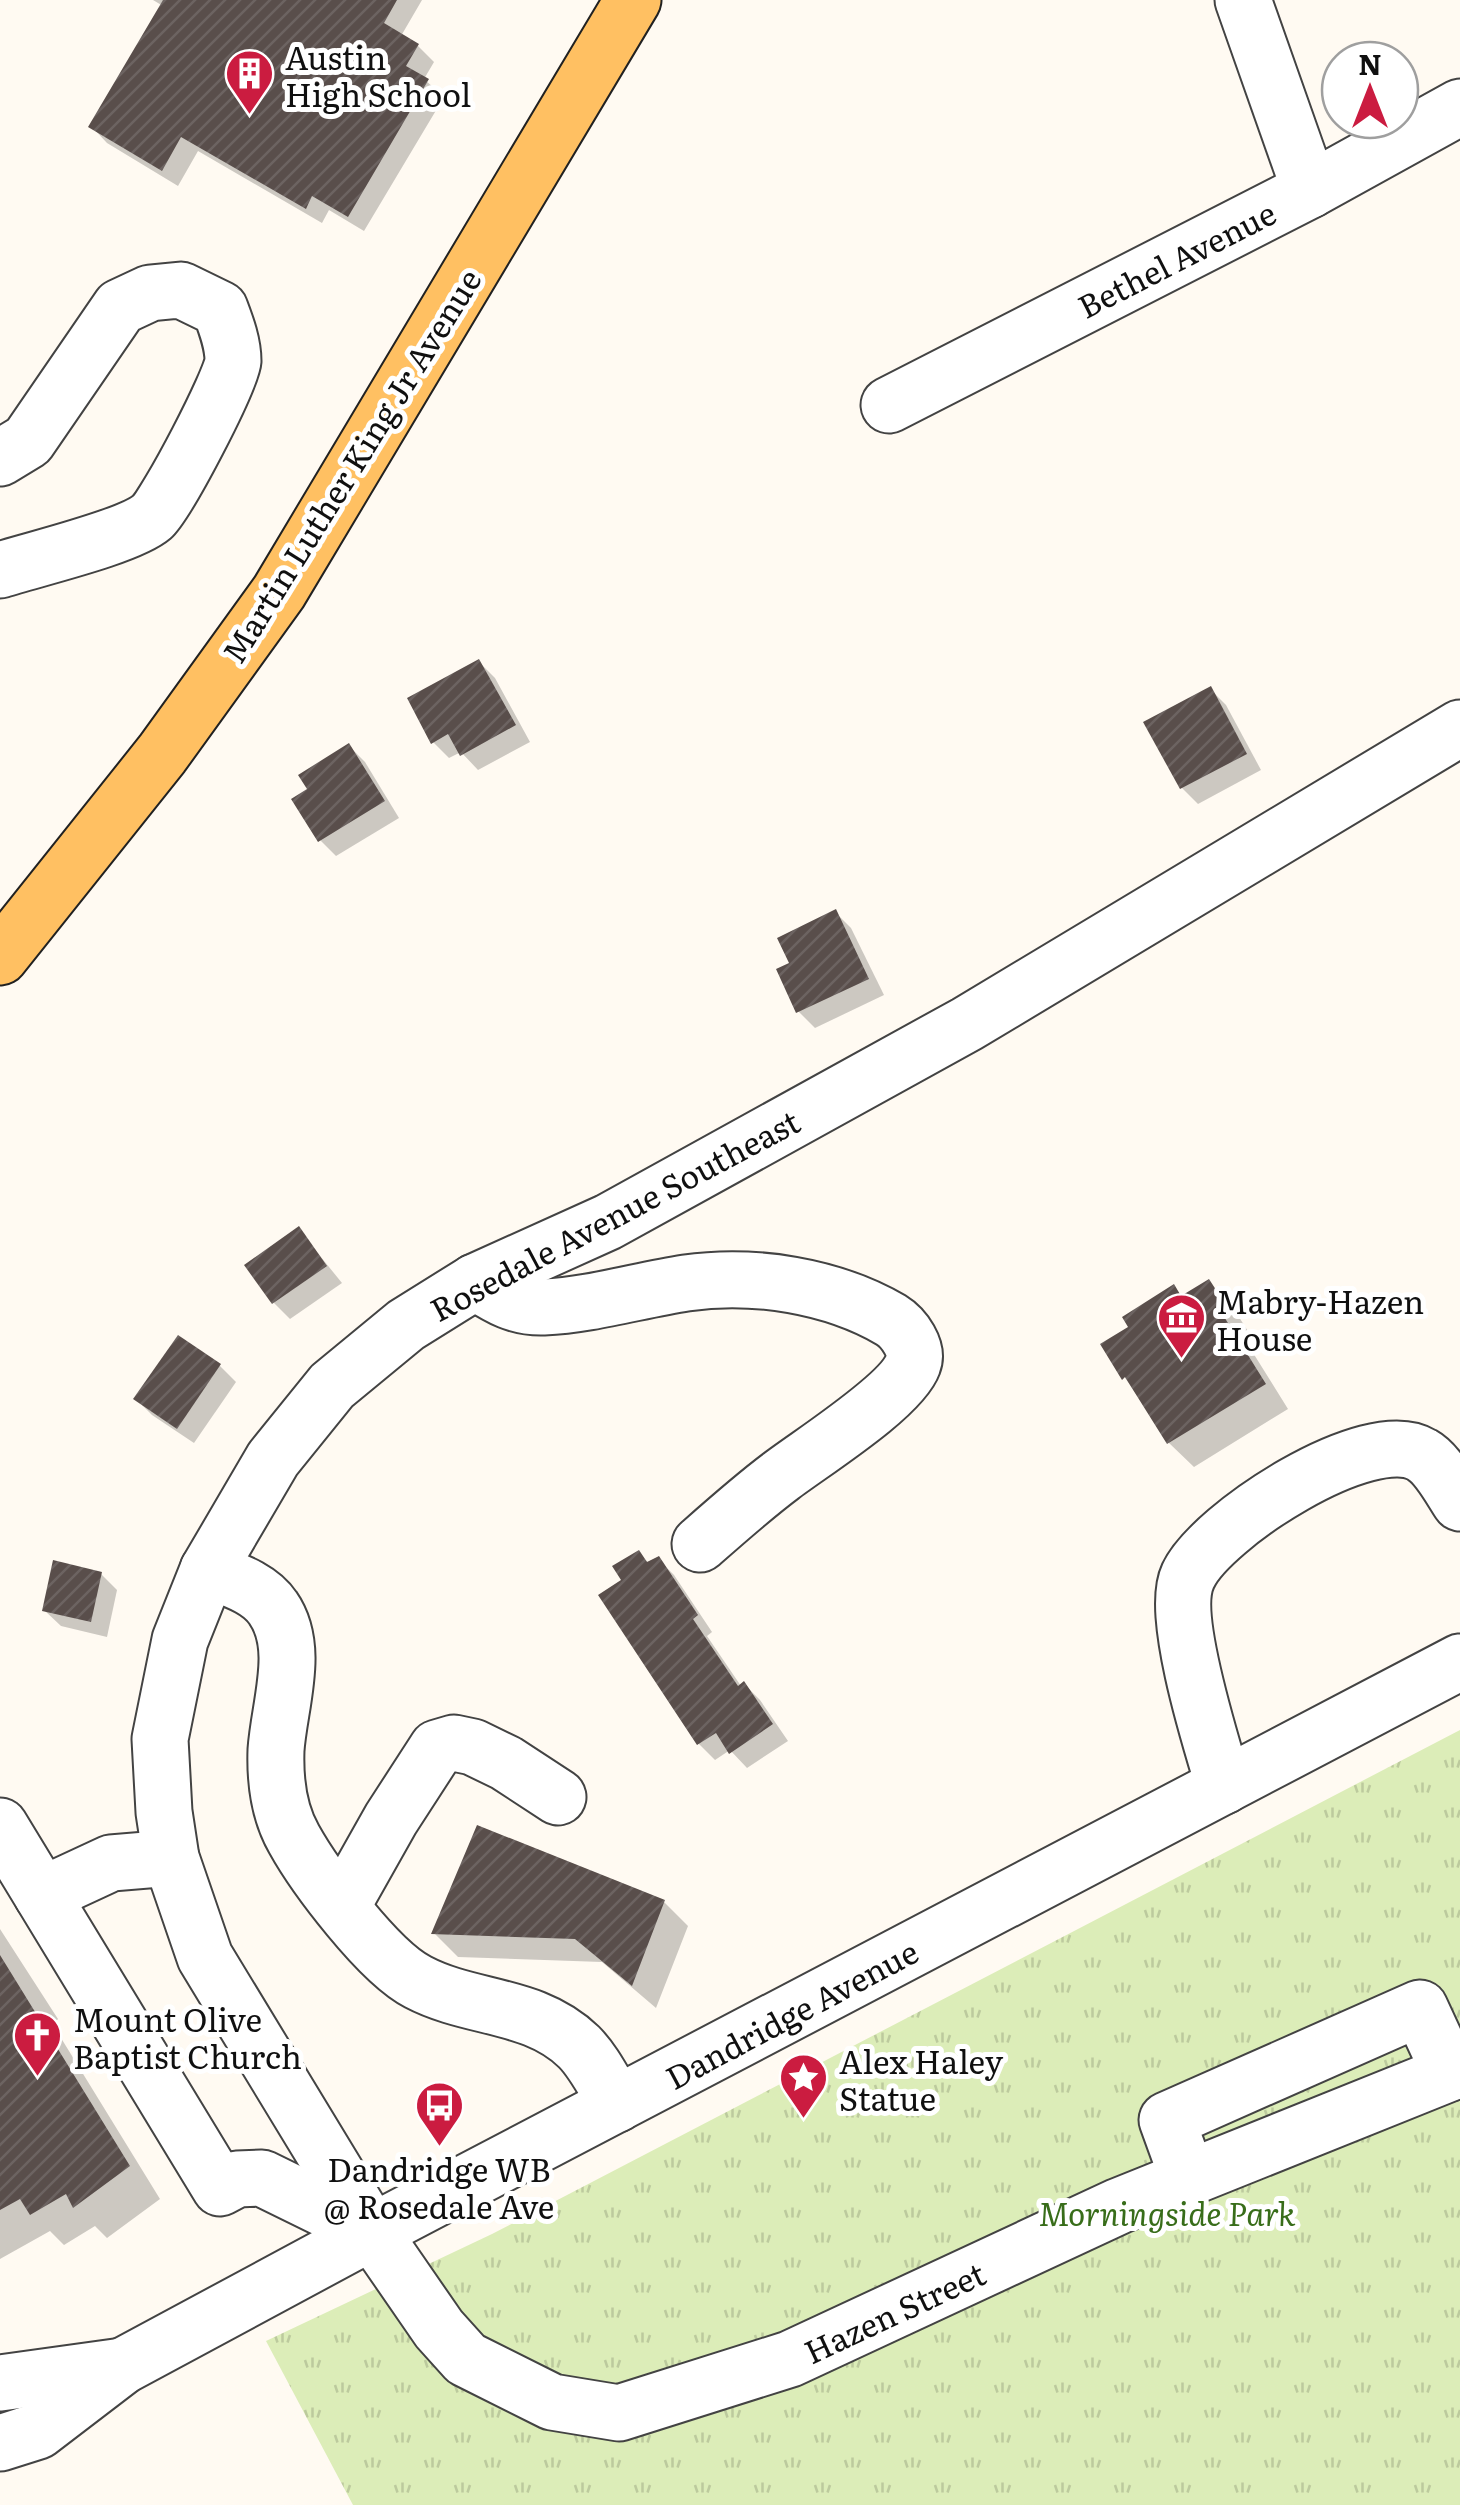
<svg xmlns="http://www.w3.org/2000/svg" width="1460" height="2505" font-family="Literata,serif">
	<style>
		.park { fill: url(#park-tufts) }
		.shadow { fill: #0003 }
		.building { fill: url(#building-hatch) }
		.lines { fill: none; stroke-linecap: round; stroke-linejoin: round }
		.minor-casing { stroke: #434343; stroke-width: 59 }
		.major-casing { stroke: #212121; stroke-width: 59 }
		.minor { stroke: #fff; stroke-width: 55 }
		.major { stroke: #ffc062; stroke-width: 55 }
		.labels { text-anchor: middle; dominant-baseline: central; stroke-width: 10; stroke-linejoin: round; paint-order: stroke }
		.poi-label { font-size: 32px; fill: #101010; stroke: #fff; text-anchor: start }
		.street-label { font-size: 32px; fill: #101010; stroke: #fff }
		.park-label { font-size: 32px; font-style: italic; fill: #386d1a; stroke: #fff }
	</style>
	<defs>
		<pattern id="park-tufts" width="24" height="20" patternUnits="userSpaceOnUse" patternTransform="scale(2.5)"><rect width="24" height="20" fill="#dcedb8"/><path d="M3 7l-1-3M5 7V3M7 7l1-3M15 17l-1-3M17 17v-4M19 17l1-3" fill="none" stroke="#bcca9d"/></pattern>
		<pattern id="building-hatch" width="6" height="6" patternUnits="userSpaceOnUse" patternTransform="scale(2.5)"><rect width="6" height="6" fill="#594e4b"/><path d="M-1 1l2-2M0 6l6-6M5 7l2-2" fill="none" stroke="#6c6361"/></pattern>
	</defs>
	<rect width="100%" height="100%" fill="#fffaf2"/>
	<polygon class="park" points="1460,1730 1460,2505 353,2505 266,2341 492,2234"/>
	<g class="shadow">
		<polygon points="153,0 422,0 401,36 418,46 434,62 424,79 444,97 364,231 329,210 322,223 198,151 178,186 107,143 91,126 163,6"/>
		<polygon points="479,662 495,678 530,742 478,770 461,752 449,758 433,742"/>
		<polygon points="1210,689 1226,705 1261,770 1198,804 1182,788"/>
		<polygon points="349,746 365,762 399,818 336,856 320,840 311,790"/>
		<polygon points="835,912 851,928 884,995 815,1028 798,1011 793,964"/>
		<polygon points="299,1230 342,1283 290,1319 274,1303"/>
		<polygon points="1208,1282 1232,1306 1251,1336 1245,1340 1288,1409 1194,1467 1169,1443 1103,1345 1131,1328 1174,1287 1183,1297"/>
		<polygon points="179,1338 220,1366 236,1382 194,1443 152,1415 136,1399"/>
		<polygon points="638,1553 650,1564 658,1559 674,1575 712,1632 707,1636 741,1686 744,1684 760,1700 788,1741 747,1768 730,1750 715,1760 699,1744 624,1581"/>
		<polygon points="101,1574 117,1590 107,1637 61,1626 44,1610"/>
		<polygon points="664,1902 688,1926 656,2008 602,1962 458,1957 434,1933"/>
		<polygon points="0,1929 58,2019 53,2025 160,2199 107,2238 95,2226 64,2245 50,2231 0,2259"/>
	</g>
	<g class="building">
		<polygon points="163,0 397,0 384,23 419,44 406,66 429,79 348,217 312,196 306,209 181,137 162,171 88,127"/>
		<polygon points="479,659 516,725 460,756 448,734 431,744 407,698"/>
		<polygon points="1211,686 1247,754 1180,789 1143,722"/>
		<polygon points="349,743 385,801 318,842 291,799 307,789 298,775"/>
		<polygon points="836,909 869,979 796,1013 776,969 789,963 777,938"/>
		<polygon points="299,1226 327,1266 272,1304 244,1265"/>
		<polygon points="1209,1279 1229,1310 1223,1315 1266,1384 1167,1444 1125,1377 1122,1380 1100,1344 1128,1327 1122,1317 1174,1284 1181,1296"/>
		<polygon points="178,1335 221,1364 177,1429 133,1399"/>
		<polygon points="639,1550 647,1562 659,1556 698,1615 693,1619 738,1686 744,1681 773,1724 729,1754 716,1733 697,1745 598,1595 621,1580 612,1566"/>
		<polygon points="53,1560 102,1572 91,1622 42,1611"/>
		<polygon points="477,1825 665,1900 632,1986 575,1939 431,1934"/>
		<polygon points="0,1955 130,2166 73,2208 66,2194 30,2215 20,2199 0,2210"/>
	</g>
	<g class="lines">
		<defs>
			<g id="minor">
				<polyline points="1243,0 1310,190"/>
				<polyline points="889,405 1310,190 1460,107"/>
				<path d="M0 458 28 441 120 307 150 293 181 290 220 309C226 325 233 343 233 361 232 379 167 504 152 517 129 537 34 559 0 570"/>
				<polyline points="1460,728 967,1024 608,1222 475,1282 406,1325 332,1386 273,1459 208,1570 180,1640 160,1739 164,1812 171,1858 205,1957 372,2232 439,2329 466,2359 552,2402 619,2413 790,2359 1119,2206 1460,2069"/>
				<path d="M475 1282C499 1297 516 1308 544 1307 591 1305 640 1290 686 1283 754 1273 833 1286 891 1320 904 1328 919 1349 913 1364 901 1397 811 1453 781 1476 753 1497 726 1521 700 1544"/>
				<path d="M208 1570C230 1579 259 1587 273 1608 301 1648 279 1705 276 1750 275 1779 279 1813 294 1839 315 1877 379 1962 418 1982 471 2010 534 2003 579 2047 594 2062 605 2085 617 2104"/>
				<path d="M1224 1786C1211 1743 1170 1614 1188 1576 1211 1526 1370 1423 1422 1455 1438 1464 1450 1488 1460 1503"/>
				<polyline points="0,1826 220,2188 237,2179 262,2178 372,2232"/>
				<polyline points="42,1895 111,1863 171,1858"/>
				<polyline points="342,1906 391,1819 437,1748 454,1743 473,1747 506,1763 558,1797"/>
				<polyline points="1188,2178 1167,2120 1420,2008 1450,2073"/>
				<polyline points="0,2383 123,2366"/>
				<polyline points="0,2443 38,2431 123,2366 372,2232 1460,1662"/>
			</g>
			<polyline id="major" points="0,957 162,754 279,592 633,0"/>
		</defs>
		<use href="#minor" class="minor-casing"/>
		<use href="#major" class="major-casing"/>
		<use href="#minor" class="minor"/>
		<use href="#major" class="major"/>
	</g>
	<defs>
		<symbol id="building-pin" viewBox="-11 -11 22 30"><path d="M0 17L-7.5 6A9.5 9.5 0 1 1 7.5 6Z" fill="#cb1c40" stroke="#fff"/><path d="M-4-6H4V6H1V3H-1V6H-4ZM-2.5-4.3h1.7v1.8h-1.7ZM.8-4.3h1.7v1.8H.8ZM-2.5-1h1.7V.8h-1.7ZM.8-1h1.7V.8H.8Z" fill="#fff"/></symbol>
		<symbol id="museum-pin" viewBox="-11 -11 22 30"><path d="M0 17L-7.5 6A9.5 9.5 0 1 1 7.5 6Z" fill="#cb1c40" stroke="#fff"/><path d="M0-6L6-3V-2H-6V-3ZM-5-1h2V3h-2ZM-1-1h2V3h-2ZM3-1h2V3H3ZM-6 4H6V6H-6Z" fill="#fff"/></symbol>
		<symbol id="church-pin" viewBox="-11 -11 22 30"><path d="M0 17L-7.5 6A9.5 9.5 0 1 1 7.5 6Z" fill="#cb1c40" stroke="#fff"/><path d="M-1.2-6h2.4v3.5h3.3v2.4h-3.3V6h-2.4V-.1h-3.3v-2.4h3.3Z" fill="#fff"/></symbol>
		<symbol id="sight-pin" viewBox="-11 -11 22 30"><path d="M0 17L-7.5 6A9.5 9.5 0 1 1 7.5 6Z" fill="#cb1c40" stroke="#fff"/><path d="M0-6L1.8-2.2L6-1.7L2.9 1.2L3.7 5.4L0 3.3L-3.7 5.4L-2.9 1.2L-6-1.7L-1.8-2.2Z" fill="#fff"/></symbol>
		<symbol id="bus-pin" viewBox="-11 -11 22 30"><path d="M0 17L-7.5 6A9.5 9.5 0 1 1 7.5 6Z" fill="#cb1c40" stroke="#fff"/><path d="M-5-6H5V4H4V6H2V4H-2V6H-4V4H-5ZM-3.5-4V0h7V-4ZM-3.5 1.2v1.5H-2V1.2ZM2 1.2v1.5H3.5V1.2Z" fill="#fff"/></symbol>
	</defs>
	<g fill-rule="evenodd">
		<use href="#building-pin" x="222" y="46" width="55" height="75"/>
		<use href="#museum-pin" x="1154" y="1290" width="55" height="75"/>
		<use href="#church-pin" x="10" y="2008" width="55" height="75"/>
		<use href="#sight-pin" x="776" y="2050" width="55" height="75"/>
		<use href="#bus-pin" x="412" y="2078" width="55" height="75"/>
	</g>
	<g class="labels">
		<g class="poi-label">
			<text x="285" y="56">Austin<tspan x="285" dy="37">High School</tspan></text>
			<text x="1216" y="1300">Mabry-Hazen<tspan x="1216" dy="37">House</tspan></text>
			<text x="73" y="2018">Mount Olive<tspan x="73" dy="37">Baptist Church</tspan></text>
			<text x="839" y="2060">Alex Haley<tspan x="839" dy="37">Statue</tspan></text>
			<text x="439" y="2168" text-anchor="middle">Dandridge WB<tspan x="439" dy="37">@ Rosedale Ave</tspan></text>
		</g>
		<g class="street-label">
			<text transform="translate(1176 258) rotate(-27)">Bethel Avenue</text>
			<text transform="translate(350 465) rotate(-58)">Martin Luther King Jr Avenue</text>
			<text transform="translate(614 1214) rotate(-28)">Rosedale Avenue Southeast</text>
			<text transform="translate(791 2013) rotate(-28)">Dandridge Avenue</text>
			<text transform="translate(894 2311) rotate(-25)">Hazen Street</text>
		</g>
		<g class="park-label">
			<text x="1167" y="2212">Morningside Park</text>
		</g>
	</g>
	<g transform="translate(1370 90)"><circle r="48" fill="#ffffff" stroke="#9f9f9f" stroke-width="2.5"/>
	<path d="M0-8L18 38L0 25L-18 38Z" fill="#cb1c40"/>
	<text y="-15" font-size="28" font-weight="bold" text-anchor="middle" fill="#101010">N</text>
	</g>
</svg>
